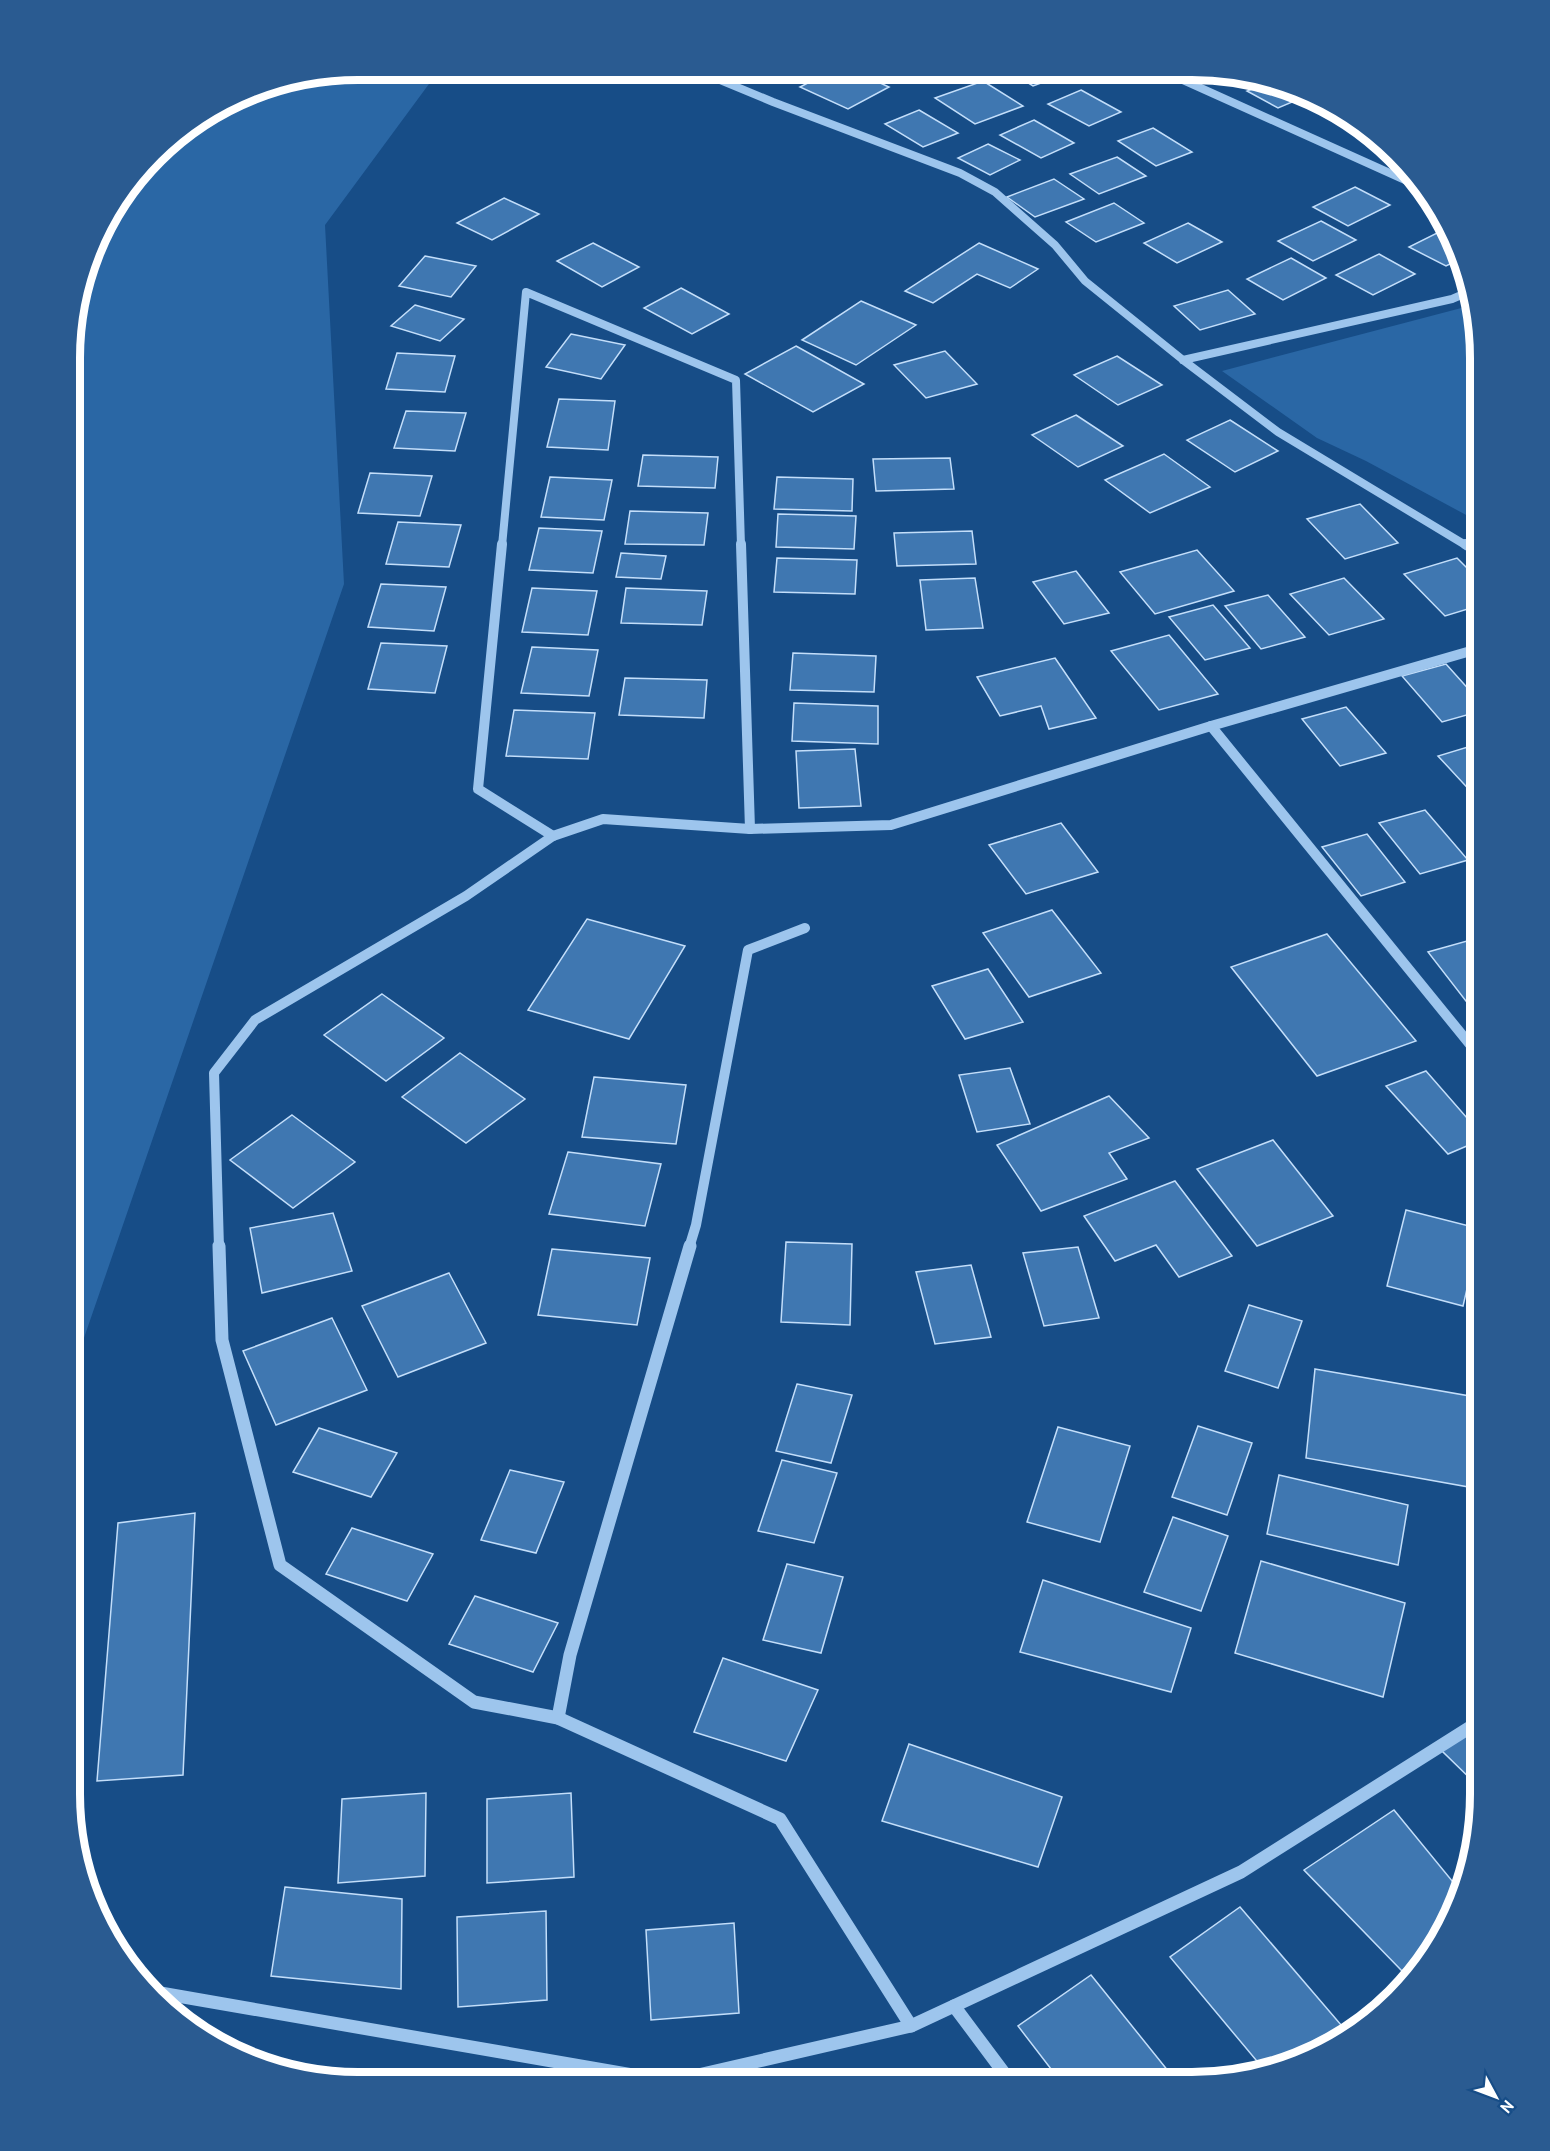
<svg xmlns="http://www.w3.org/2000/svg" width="1550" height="2151" font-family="'PT Sans',sans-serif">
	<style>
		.green { fill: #2a67a5 }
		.building { fill: #3f77b1; stroke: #c3defa; stroke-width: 1.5 }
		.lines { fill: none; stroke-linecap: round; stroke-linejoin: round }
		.minor-far2 { stroke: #9dc5ed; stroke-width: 8 }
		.minor-far1 { stroke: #9dc5ed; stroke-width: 10 }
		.minor { stroke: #9dc5ed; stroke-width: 13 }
		.rim { fill: none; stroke: #fff; stroke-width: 8 }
	</style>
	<rect width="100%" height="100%" fill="#174d87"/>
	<g class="green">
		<polygon points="358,69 440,69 325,225 344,584 75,1364 70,1371 72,320 108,214 168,140 265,84"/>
		<polygon points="1469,306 1481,357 1481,523 1366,461 1317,438 1222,371"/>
	</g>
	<g class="building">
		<polygon points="833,70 852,70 889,87 848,109 800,87"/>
		<polygon points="1009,71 1074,71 1033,86"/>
		<polygon points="983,81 1023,106 975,124 935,98"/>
		<polygon points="1268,82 1302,91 1309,95 1278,108 1247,91"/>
		<polygon points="1081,90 1121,112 1089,126 1048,104"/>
		<polygon points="919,110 958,133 923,147 885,124"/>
		<polygon points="1352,119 1368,128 1377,140 1342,124"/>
		<polygon points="1034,120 1074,143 1041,158 1000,135"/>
		<polygon points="1153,128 1192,152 1156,166 1118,141"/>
		<polygon points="988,144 1020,160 990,175 958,158"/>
		<polygon points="1117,157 1146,176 1099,194 1070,174"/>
		<polygon points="1054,179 1084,199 1035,217 1007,197"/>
		<polygon points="1355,187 1390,205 1348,226 1313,207"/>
		<polygon points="504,198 539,214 492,240 457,223"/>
		<polygon points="1114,203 1144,223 1096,242 1066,222"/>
		<polygon points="1321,221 1356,240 1313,261 1278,241"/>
		<polygon points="1188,223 1222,242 1177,263 1144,243"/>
		<polygon points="1449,227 1458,260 1446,266 1409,247"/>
		<polygon points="593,243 639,267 602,287 557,261"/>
		<polygon points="979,243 1038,269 1010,288 977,274 933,303 905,291"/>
		<polygon points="1379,254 1415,274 1373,295 1336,275"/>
		<polygon points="425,256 476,266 451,297 399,286"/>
		<polygon points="1291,258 1326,278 1283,300 1247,279"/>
		<polygon points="681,288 729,314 692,334 644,308"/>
		<polygon points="1228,290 1255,314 1200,330 1174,306"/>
		<polygon points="861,301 916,325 856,365 802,340"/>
		<polygon points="415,305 464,319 440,341 391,326"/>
		<polygon points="571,334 625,345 601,379 546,367"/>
		<polygon points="796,346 864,384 813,412 745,374"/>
		<polygon points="945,351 977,384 926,398 894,365"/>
		<polygon points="397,353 455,356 445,392 386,389"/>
		<polygon points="1117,356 1162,385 1118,405 1074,375"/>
		<polygon points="559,399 615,401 608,450 547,447"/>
		<polygon points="406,411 466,413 455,451 394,448"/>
		<polygon points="1076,415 1123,446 1078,467 1032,435"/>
		<polygon points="1230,420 1278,451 1235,472 1187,440"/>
		<polygon points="1164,454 1210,487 1150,513 1105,480"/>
		<polygon points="643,455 718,457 715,488 638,486"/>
		<polygon points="950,458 954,489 876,491 873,459"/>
		<polygon points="370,473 432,476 420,516 358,513"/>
		<polygon points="550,477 612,480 604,520 541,517"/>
		<polygon points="777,477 853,479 852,511 774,509"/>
		<polygon points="1360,504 1398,543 1345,559 1307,519"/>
		<polygon points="630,511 708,513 704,545 625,544"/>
		<polygon points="778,514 856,516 854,549 776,547"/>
		<polygon points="398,522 461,525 449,567 386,564"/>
		<polygon points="539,528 602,531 593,573 529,570"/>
		<polygon points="972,531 976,564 897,566 894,533"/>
		<polygon points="1197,550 1234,591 1155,614 1120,572"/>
		<polygon points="621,553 666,556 661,579 616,577"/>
		<polygon points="777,558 857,560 855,594 774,592"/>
		<polygon points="1457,558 1481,582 1481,605 1445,616 1404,574"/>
		<polygon points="1076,571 1109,613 1064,624 1033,582"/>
		<polygon points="975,578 983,628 926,630 920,580"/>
		<polygon points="1344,578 1384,619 1329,635 1290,594"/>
		<polygon points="381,584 446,587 434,631 368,627"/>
		<polygon points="532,588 597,591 588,635 522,632"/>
		<polygon points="626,588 707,591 702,625 621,623"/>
		<polygon points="1268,595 1305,637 1261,649 1225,606"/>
		<polygon points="1213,605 1250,648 1205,660 1169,617"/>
		<polygon points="1169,635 1218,694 1159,710 1111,651"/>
		<polygon points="381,643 447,646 435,693 368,689"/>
		<polygon points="532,647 598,650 589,696 521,693"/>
		<polygon points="793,653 876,656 874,692 790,690"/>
		<polygon points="1055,658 1096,718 1049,729 1041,706 1000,716 977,677"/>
		<polygon points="1446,664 1481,703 1481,711 1442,722 1402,676"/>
		<polygon points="625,678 707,680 704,718 619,715"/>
		<polygon points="794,703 878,706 878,744 792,741"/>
		<polygon points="1346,707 1386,753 1340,766 1302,719"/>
		<polygon points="514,710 595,713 588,759 506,756"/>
		<polygon points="1481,743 1481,795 1475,796 1438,756"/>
		<polygon points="855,749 861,806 799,808 796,751"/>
		<polygon points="1425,810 1468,860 1420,874 1379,823"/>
		<polygon points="1061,823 1098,872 1026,894 989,845"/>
		<polygon points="1367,834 1405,882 1361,896 1322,847"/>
		<polygon points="1052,910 1101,973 1029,997 983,933"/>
		<polygon points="587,919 685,946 629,1039 528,1010"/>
		<polygon points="1327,934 1416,1041 1317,1076 1231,967"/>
		<polygon points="1474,939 1481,947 1481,1002 1469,1005 1428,952"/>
		<polygon points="988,969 1023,1022 965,1039 932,986"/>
		<polygon points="382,994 444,1038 386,1081 324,1035"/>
		<polygon points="460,1053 525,1099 466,1143 402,1097"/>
		<polygon points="1010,1068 1030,1124 977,1132 959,1075"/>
		<polygon points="1426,1071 1481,1134 1481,1140 1448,1154 1386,1086"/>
		<polygon points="594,1077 686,1085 676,1144 582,1137"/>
		<polygon points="1109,1096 1149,1138 1109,1153 1127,1179 1041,1211 997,1145"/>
		<polygon points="292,1115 355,1162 293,1208 230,1160"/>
		<polygon points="1273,1140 1333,1216 1257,1246 1197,1169"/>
		<polygon points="568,1152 661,1164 645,1226 549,1214"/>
		<polygon points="1175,1181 1232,1256 1179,1277 1156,1245 1115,1261 1084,1216"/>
		<polygon points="1406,1210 1481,1229 1463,1306 1387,1286"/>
		<polygon points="333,1213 352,1271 262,1293 250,1228"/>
		<polygon points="786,1242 852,1244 850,1325 781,1322"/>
		<polygon points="1078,1247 1099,1318 1044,1326 1023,1253"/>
		<polygon points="552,1249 650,1258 637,1325 538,1315"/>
		<polygon points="971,1265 991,1337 935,1344 916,1272"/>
		<polygon points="449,1273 486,1343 398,1377 362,1306"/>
		<polygon points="1249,1305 1302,1321 1278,1388 1225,1371"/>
		<polygon points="332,1318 367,1390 276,1425 243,1351"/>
		<polygon points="1315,1369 1481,1398 1480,1489 1306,1458"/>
		<polygon points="797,1384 852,1395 831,1463 776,1451"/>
		<polygon points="1198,1426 1252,1443 1227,1515 1172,1497"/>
		<polygon points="1058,1427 1130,1446 1100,1542 1027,1522"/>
		<polygon points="319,1428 397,1453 371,1497 293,1472"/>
		<polygon points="782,1460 837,1473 814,1543 758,1531"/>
		<polygon points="510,1470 564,1482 536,1553 481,1540"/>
		<polygon points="1279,1475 1408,1505 1398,1565 1267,1534"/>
		<polygon points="195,1513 183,1775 97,1781 118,1523"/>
		<polygon points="1173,1517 1228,1536 1201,1611 1144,1592"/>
		<polygon points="352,1528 433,1554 407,1601 326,1574"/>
		<polygon points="1261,1561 1405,1603 1383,1697 1235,1653"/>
		<polygon points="787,1564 843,1577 821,1653 763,1640"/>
		<polygon points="1043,1580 1191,1628 1171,1692 1020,1652"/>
		<polygon points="475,1596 558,1623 533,1672 449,1644"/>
		<polygon points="723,1658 818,1690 786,1761 694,1732"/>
		<polygon points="1480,1724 1480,1788 1441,1750"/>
		<polygon points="909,1744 1062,1797 1038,1867 882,1821"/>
		<polygon points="426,1793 425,1876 338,1883 342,1799"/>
		<polygon points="571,1793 574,1877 487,1883 487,1799"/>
		<polygon points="1394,1810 1462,1893 1435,1947 1402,1971 1304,1870"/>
		<polygon points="285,1887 402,1899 401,1989 271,1976"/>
		<polygon points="1240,1907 1348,2033 1320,2052 1261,2066 1170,1957"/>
		<polygon points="546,1911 547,2000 458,2007 457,1917"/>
		<polygon points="734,1923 739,2013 651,2020 646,1930"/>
		<polygon points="1091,1975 1177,2082 1061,2082 1018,2026"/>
	</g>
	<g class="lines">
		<g class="minor-far2">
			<polyline points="696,70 773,102 960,173 995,192 1055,245 1085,281 1183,360 1278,432 1467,546"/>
			<polyline points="1163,71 1414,184"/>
			<polyline points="1183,360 1452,299 1466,293"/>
			<polyline points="502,546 526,292 736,380 741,546"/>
		</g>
		<g class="minor-far1">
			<polyline points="502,544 478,789 553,836"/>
			<polyline points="741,544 750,829"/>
			<polyline points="1465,544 1481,554"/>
			<polyline points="1211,726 1481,1058"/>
			<polyline points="219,1248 214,1073 255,1020 466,896 553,836 603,819 750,829 891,825 1211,726 1481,648"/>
			<polyline points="689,1248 696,1225 748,950 805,928"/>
		</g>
		<g class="minor">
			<polyline points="219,1246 222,1340 280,1565 474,1702 558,1718 780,1819 911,2026"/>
			<polyline points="558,1718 570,1655 690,1246"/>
			<polyline points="149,1991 667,2081"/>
			<polyline points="954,2006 1010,2081"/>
			<polyline points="672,2081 911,2026 1241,1872 1480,1721"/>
		</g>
	</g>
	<path d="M0 0H1550V2151H0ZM358 80H1192A278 278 0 0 1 1470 358V1794A278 278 0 0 1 1192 2072H358A278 278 0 0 1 80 1794V358A278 278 0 0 1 358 80Z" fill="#2a5b91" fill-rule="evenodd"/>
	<path class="rim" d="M358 80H1192A278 278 0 0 1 1470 358V1794A278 278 0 0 1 1192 2072H358A278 278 0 0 1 80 1794V358A278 278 0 0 1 358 80Z"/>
	<g transform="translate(1496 2097) rotate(131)" stroke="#174d87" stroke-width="4.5" paint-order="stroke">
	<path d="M0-4.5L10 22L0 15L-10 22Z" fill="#ffffff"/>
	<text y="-9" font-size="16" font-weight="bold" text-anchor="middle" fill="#ffffff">N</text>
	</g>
</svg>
